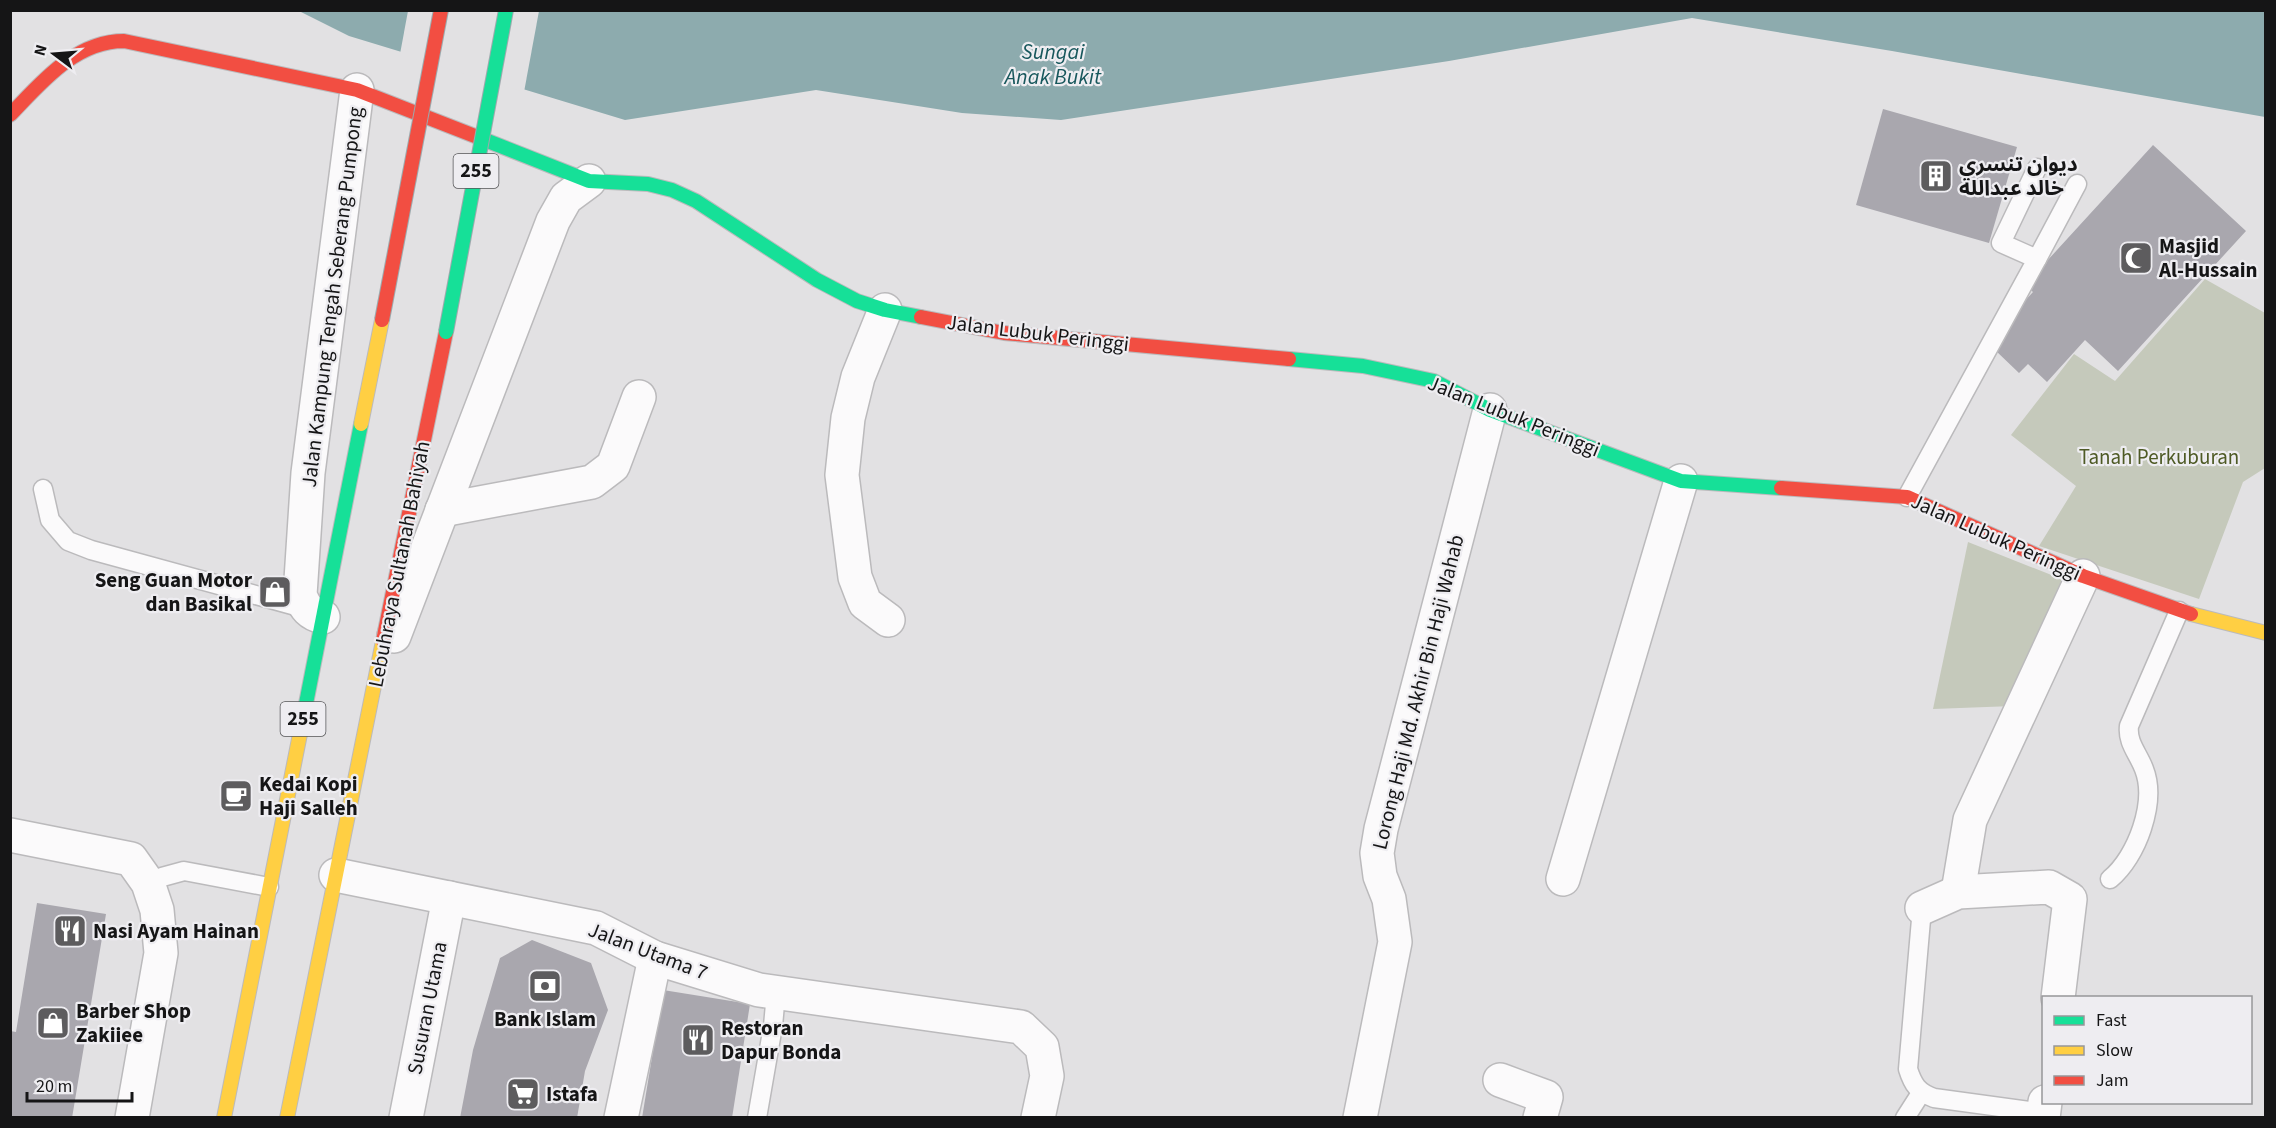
<svg xmlns="http://www.w3.org/2000/svg" width="2276" height="1128" font-family="'Source Sans 3','Noto Sans Arabic',sans-serif">
	<style>
		.green { fill: #c5c9bb }
		.water { fill: #8dabae }
		.pier { fill: #e2e1e3 }
		.building { fill: #a9a7ae }
		.lines { fill: none; stroke-linecap: round; stroke-linejoin: round }
		.lane-casing { stroke: #bbbabc; stroke-width: 21 }
		.street-casing { stroke: #bbbabc; stroke-width: 36 }
		.fast-casing { stroke: #bbbabc; stroke-width: 16 }
		.slow-casing { stroke: #bbbabc; stroke-width: 16 }
		.jam-casing { stroke: #bbbabc; stroke-width: 16 }
		.lane { stroke: #fbfafb; stroke-width: 18 }
		.street { stroke: #fbfafb; stroke-width: 33 }
		.fast { stroke: #16e098; stroke-width: 14 }
		.slow { stroke: #ffcf43; stroke-width: 14 }
		.jam { stroke: #f24e42; stroke-width: 14 }
		.fast-bridge-casing { stroke: #9da9ad; stroke-width: 16; stroke-linecap: butt }
		.jam-bridge-casing { stroke: #9da9ad; stroke-width: 16; stroke-linecap: butt }
		.fast-bridge { stroke: #16e098; stroke-width: 14 }
		.jam-bridge { stroke: #f24e42; stroke-width: 14 }
		.labels { text-anchor: middle; dominant-baseline: central; stroke-width: 4.5; stroke-linejoin: round; paint-order: stroke }
		.shield { fill: #eeedf1; stroke: #565658; stroke-width: 1.5 }
		.shield-label { font-size: 20px; font-weight: bold; fill: #151516 }
		.poi-label { font-size: 21px; font-weight: bold; fill: #151516; stroke: #eeedf1; text-anchor: start }
		.street-label { font-size: 21px; fill: #151516; stroke: #eeedf1 }
		.park-label { font-size: 21px; fill: #4e5a25; stroke: #eeedf1 }
		.water-label { font-size: 22px; font-style: italic; fill: #17575c; stroke: #eeedf1 }
	</style>
	<rect width="100%" height="100%" fill="#e2e1e3"/>
	<g class="green">
		<polygon points="2205,279 2265,313 2265,468 2243,482 2199,599 2039,546 2076,486 2011,435 2074,354 2115,381"/>
		<polygon points="1968,542 2074,584 2013,706 1933,709"/>
	</g>
	<polygon class="water" points="299,11 2265,11 2265,117 1892,51 1692,18 1449,61 1061,120 962,113 816,90 625,120 349,36"/>
	<polygon class="pier" points="408,11 539,11 524,92 400,54"/>
	<g class="building">
		<polygon points="1883,109 2017,147 1989,243 1856,205"/>
		<polygon points="2153,145 2246,231 2118,371 2085,340 2047,382 2028,364 2019,373 1995,350 2004,341 1995,333 2033,292 2025,285"/>
		<polygon points="37,903 106,914 72,1118 10,1118 10,1031 16,1032"/>
		<polygon points="532,940 591,963 608,1010 585,1071 577,1118 460,1118 473,1050 500,958"/>
		<polygon points="663,990 750,1004 732,1118 642,1118"/>
	</g>
	<g class="lines">
		<defs>
			<g id="lane">
				<polyline points="2037,259 2077,184"/>
				<polyline points="43,489 50,520 68,541 91,550 307,609"/>
				<polyline points="1907,497 2037,259 2001,243 2037,168"/>
				<path d="M2110 879C2137 857 2157 802 2144 769 2138 753 2127 743 2129 726L2179 611"/>
				<polyline points="148,883 162,877 184,871 269,887"/>
				<path d="M1922 908 1908 1069C1913 1085 1918 1092 1934 1098L2044 1113"/>
				<polyline points="757,1118 773,1026 776,993"/>
				<polyline points="1905,1118 1921,1093"/>
			</g>
			<g id="street">
				<polyline points="885,310 858,377 848,418 842,475 855,577 865,603 888,620"/>
				<polyline points="442,510 592,482 613,466 639,397"/>
				<path d="M323 617C310 614 305 608 300 595L308 473 357 90"/>
				<polyline points="394,636 553,221 566,198 589,181"/>
				<polyline points="10,835 131,859 148,883 157,910 161,953 132,1118"/>
				<polyline points="336,875 596,928 655,958 759,990 1021,1027 1042,1047 1047,1076 1038,1118"/>
				<polyline points="1563,879 1681,481"/>
				<polyline points="1958,892 1970,820 2083,576"/>
				<polyline points="1922,908 1958,892 2049,887 2070,899 2058,998"/>
				<polyline points="1500,1080 1546,1097 1540,1118"/>
				<polyline points="406,1118 449,898"/>
				<polyline points="621,1118 655,958"/>
				<polyline points="1360,1118 1395,942 1389,899 1380,876 1377,853 1381,829 1490,410"/>
				<polyline points="2043,1118 2045,1102"/>
			</g>
			<g id="fast">
				<polyline points="480,138 589,181 648,184 672,190 696,201 817,280 857,301 885,310 921,317"/>
				<polyline points="1289,359 1363,366 1434,381 1490,410 1681,481 1781,488"/>
				<polyline points="300,734 361,424"/>
			</g>
			<g id="slow">
				<polyline points="361,424 382,320"/>
				<polyline points="2191,614 2266,633"/>
				<polyline points="224,1118 300,734"/>
				<polyline points="287,1118 383,641"/>
			</g>
			<g id="jam">
				<path d="M10 115C41 83 75 41 124 41L357 90 480 138"/>
				<polyline points="921,317 1004,333 1289,359"/>
				<polyline points="1781,488 1907,497 2083,576 2191,614"/>
				<polyline points="383,641 446,332"/>
			</g>
		</defs>
		<use href="#lane" class="lane-casing"/>
		<use href="#street" class="street-casing"/>
		<use href="#fast" class="fast-casing"/>
		<use href="#slow" class="slow-casing"/>
		<use href="#jam" class="jam-casing"/>
		<use href="#lane" class="lane"/>
		<use href="#street" class="street"/>
		<use href="#fast" class="fast"/>
		<use href="#slow" class="slow"/>
		<use href="#jam" class="jam"/>
		<defs>
			<polyline id="fast-bridge" points="446,332 506,10"/>
			<polyline id="jam-bridge" points="382,320 441,10"/>
		</defs>
		<use href="#fast-bridge" class="fast-bridge-casing"/>
		<use href="#jam-bridge" class="jam-bridge-casing"/>
		<use href="#fast-bridge" class="fast-bridge"/>
		<use href="#jam-bridge" class="jam-bridge"/>
	</g>
	<defs>
		<symbol id="building-square" viewBox="-11 -11 22 22"><rect x="-9" y="-9" width="18" height="18" rx="4" fill="#5d5c5e" stroke="#eeedf1"/><path d="M-4-6H4V6H1V3H-1V6H-4ZM-2.5-4.3h1.7v1.8h-1.7ZM.8-4.3h1.7v1.8H.8ZM-2.5-1h1.7V.8h-1.7ZM.8-1h1.7V.8H.8Z" fill="#fff"/></symbol>
		<symbol id="mosque-square" viewBox="-11 -11 22 22"><rect x="-9" y="-9" width="18" height="18" rx="4" fill="#5d5c5e" stroke="#eeedf1"/><path d="M3.5-4.9A6 6 0 1 0 3.5 4.9A5 5 0 1 1 3.5-4.9Z" fill="#fff"/></symbol>
		<symbol id="shop-square" viewBox="-11 -11 22 22"><rect x="-9" y="-9" width="18" height="18" rx="4" fill="#5d5c5e" stroke="#eeedf1"/><path d="M-5-2.5h2.3a2.7 3.5 0 0 1 5.4 0H5L5.5 6h-11ZM-1.5-2.5h3a1.5 2.3 0 0 0-3 0Z" fill="#fff"/></symbol>
		<symbol id="cafe-square" viewBox="-11 -11 22 22"><rect x="-9" y="-9" width="18" height="18" rx="4" fill="#5d5c5e" stroke="#eeedf1"/><path d="M-5.5-4.5H6V0H3Q3 3.5 0 3.5H-2.5Q-5.5 3.5-5.5 0ZM3-3.2v2h1.7v-2ZM-6 4.5H4V6H-6Z" fill="#fff"/></symbol>
		<symbol id="restaurant-square" viewBox="-11 -11 22 22"><rect x="-9" y="-9" width="18" height="18" rx="4" fill="#5d5c5e" stroke="#eeedf1"/><path d="M-5-6h1v4h1v-4h1v4h1v-4h1v5L-1.5 .5V6h-2V.5L-5-1ZM5-6V6H3V1.5H1.5Q1.5-4 5-6Z" fill="#fff"/></symbol>
		<symbol id="bank-square" viewBox="-11 -11 22 22"><rect x="-9" y="-9" width="18" height="18" rx="4" fill="#5d5c5e" stroke="#eeedf1"/><path d="M-6-4H6V4H-6ZM0-2.3a2.3 2.3 0 1 0 0 4.6a2.3 2.3 0 1 0 0-4.6Z" fill="#fff"/></symbol>
		<symbol id="supermarket-square" viewBox="-11 -11 22 22"><rect x="-9" y="-9" width="18" height="18" rx="4" fill="#5d5c5e" stroke="#eeedf1"/><path d="M-6-5.5h2.5l.6 2H6L4.5 2H-2.5L-4.4-4H-6ZM-1.5 3.2a1.3 1.3 0 1 0 .1 0ZM3 3.2a1.3 1.3 0 1 0 .1 0Z" fill="#fff"/></symbol>
	</defs>
	<g fill-rule="evenodd">
		<use href="#building-square" x="1917" y="157" width="38" height="38"/>
		<use href="#mosque-square" x="2117" y="239" width="38" height="38"/>
		<use href="#shop-square" x="256" y="573" width="38" height="38"/>
		<use href="#cafe-square" x="217" y="777" width="38" height="38"/>
		<use href="#restaurant-square" x="51" y="912" width="38" height="38"/>
		<use href="#bank-square" x="526" y="967" width="38" height="38"/>
		<use href="#shop-square" x="34" y="1004" width="38" height="38"/>
		<use href="#restaurant-square" x="679" y="1021" width="38" height="38"/>
		<use href="#supermarket-square" x="504" y="1075" width="38" height="38"/>
	</g>
	<g class="labels">
		<g class="shield">
			<rect x="453.5" y="154" width="45" height="34" rx="4.5"/>
			<rect x="280.5" y="702" width="45" height="34" rx="4.5"/>
		</g>
		<g class="shield-label">
			<text x="476" y="171">255</text>
			<text x="303" y="719">255</text>
		</g>
		<g class="poi-label">
			<text x="1959" y="164">دیوان تنسري<tspan x="1959" dy="24">خالد عبدالله</tspan></text>
			<text x="2159" y="246">Masjid<tspan x="2159" dy="24">Al-Hussain</tspan></text>
			<text x="252" y="580" text-anchor="end">Seng Guan Motor<tspan x="252" dy="24">dan Basikal</tspan></text>
			<text x="259" y="784">Kedai Kopi<tspan x="259" dy="24">Haji Salleh</tspan></text>
			<text x="93" y="931">Nasi Ayam Hainan</text>
			<text x="76" y="1011">Barber Shop<tspan x="76" dy="24">Zakiiee</tspan></text>
			<text x="545" y="1019" text-anchor="middle">Bank Islam</text>
			<text x="721" y="1028">Restoran<tspan x="721" dy="24">Dapur Bonda</tspan></text>
			<text x="546" y="1094">Istafa</text>
		</g>
		<g class="street-label">
			<text transform="translate(332 297) rotate(-83)">Jalan Kampung Tengah Seberang Pumpong</text>
			<text transform="translate(1038 333) rotate(7)">Jalan Lubuk Peringgi</text>
			<text transform="translate(1514 416) rotate(22)">Jalan Lubuk Peringgi</text>
			<text transform="translate(1996 537) rotate(24)">Jalan Lubuk Peringgi</text>
			<text transform="translate(399 564) rotate(-79)">Lebuhraya Sultanah Bahiyah</text>
			<text transform="translate(1418 692) rotate(-76)">Lorong Haji Md. Akhir Bin Haji Wahab</text>
			<text transform="translate(648 951) rotate(21)">Jalan Utama 7</text>
			<text transform="translate(427 1008) rotate(-79)">Susuran Utama</text>
		</g>
		<g class="park-label">
			<text x="2159" y="457">Tanah Perkuburan</text>
		</g>
		<g class="water-label">
			<text x="1053" y="52">Sungai<tspan x="1053" dy="25">Anak Bukit</tspan></text>
		</g>
	</g>
	<rect width="2276" height="1128" fill="none" stroke="#151516" stroke-width="24"/>
	<rect x="2042" y="996" width="210" height="108" fill="#eeedf1" stroke="#979799" stroke-width="1.5"/>
	<rect x="2054" y="1016" width="30" height="9" fill="#16e098" stroke="#979799" stroke-width="1.5"/>
	<text x="2096" y="1026" font-size="18" fill="#151516">Fast</text>
	<rect x="2054" y="1046" width="30" height="9" fill="#ffcf43" stroke="#979799" stroke-width="1.5"/>
	<text x="2096" y="1056" font-size="18" fill="#151516">Slow</text>
	<rect x="2054" y="1076" width="30" height="9" fill="#f24e42" stroke="#979799" stroke-width="1.5"/>
	<text x="2096" y="1086" font-size="18" fill="#151516">Jam</text>
	<g transform="translate(54 54) rotate(286)" stroke="#eeedf1" stroke-width="4.5" paint-order="stroke">
	<path d="M0-4.5L10 22L0 15L-10 22Z" fill="#151516"/>
	<text y="-9" font-size="16" font-weight="bold" text-anchor="middle" fill="#151516">N</text>
	</g>
	<path d="M27 1092v9h105v-9" fill="none" stroke="#151516" stroke-width="3"/>
	<text x="36" y="1092" font-size="18" fill="#151516" stroke="#eeedf1" stroke-width="4.5" paint-order="stroke">20 m</text>
</svg>
